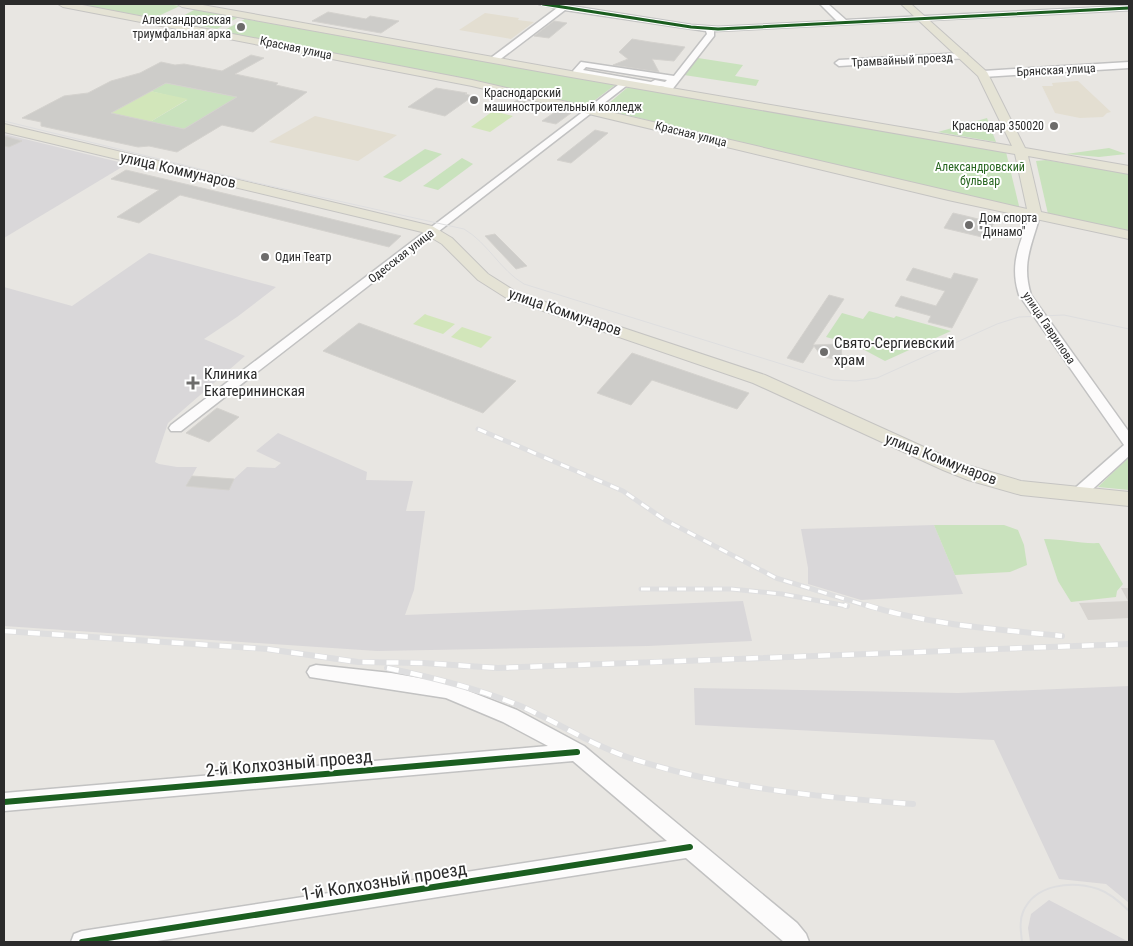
<svg xmlns="http://www.w3.org/2000/svg" width="1133" height="946" font-family="'Roboto Condensed',sans-serif">
	<style>
		.industrial { fill: #d9d7d9 }
		.education { fill: #e3ded1 }
		.green { fill: #c9e2bd }
		.pitch { fill: #d2e6ba }
		.plaza { fill: #d7d4d0 }
		.building { fill: #cdccc9; stroke: #d4d2ce; fill-rule: evenodd }
		.lines { fill: none; stroke-linecap: round; stroke-linejoin: round }
		.minor-casing { stroke: #c2c2c2; stroke-width: 3 }
		.major-casing { stroke: #c5c4c2; stroke-width: 2 }
		.minor { fill: #fcfbfb; fill-rule: evenodd }
		.major { fill: #e5e3d5; fill-rule: evenodd }
		.tram-far1 { stroke: #dededf; stroke-width: 1 }
		.tram { stroke: #dededf; stroke-width: 2 }
		.rail-far1-casing { stroke: #dededf; stroke-width: 5 }
		.rail-casing { stroke: #dededf; stroke-width: 6 }
		.rail-far1 { stroke: #fff; stroke-width: 3; stroke-dasharray: 9; stroke-linecap: butt }
		.rail { stroke: #fff; stroke-width: 4.5; stroke-dasharray: 12; stroke-linecap: butt }
		.cycleway-far1-casing { stroke: #fff; stroke-width: 5 }
		.cycleway-casing { stroke: #fff; stroke-width: 9 }
		.cycleway-far1 { stroke: #1b5e20; stroke-width: 3 }
		.cycleway { stroke: #1b5e20; stroke-width: 6 }
		.poi-dot { fill: #6d6c6b; stroke: #fff; stroke-width: 2 }
		.labels { text-anchor: middle; dominant-baseline: central; stroke-width: 4; stroke-linejoin: round; paint-order: stroke }
		.far-poi-label { font-size: 12px; fill: #2b2b2b; stroke: #fff; text-anchor: start }
		.far-street-label { font-size: 12px; fill: #2b2b2b; stroke: #fff }
		.far-park-label { font-size: 12px; fill: #27651f; stroke: #fff }
		.street-label { font-size: 15px; fill: #2b2b2b; stroke: #fff }
		.poi-label { font-size: 15px; fill: #2b2b2b; stroke: #fff; text-anchor: start }
		.near-street-label { font-size: 18px; fill: #2b2b2b; stroke: #fff }
	</style>
	<rect width="100%" height="100%" fill="#e8e6e2"/>
	<g class="industrial">
		<polygon points="4,134 127,164 4,238"/>
		<polygon points="149,253 276,287 237,317 204,339 245,356 168,423 155,462 159,464 177,467 197,467 192,476 234,479 247,467 275,468 281,463 256,451 278,433 367,472 366,480 413,481 406,511 425,511 414,590 405,615 743,601 752,641 648,646 377,651 4,626 4,287 72,306"/>
		<polygon points="934,525 963,594 861,600 808,584 808,568 801,529"/>
		<polygon points="1129,686 1129,903 1106,884 1059,879 994,740 695,725 694,688 958,693"/>
		<polygon points="1049,900 1129,942 1030,942 1028,928 1031,914"/>
	</g>
	<g class="education">
		<polygon points="485,13 519,18 518,20 534,22 511,39 459,30"/>
		<polygon points="1077,81 1078,81 1111,112 1107,113 1103,117 1080,118 1055,113 1042,86 1053,86 1052,83"/>
		<polygon points="315,116 397,135 358,161 269,142"/>
	</g>
	<g class="green">
		<polygon points="77,4 167,4 180,6 154,18"/>
		<polygon points="196,9 239,17 217,29 173,21"/>
		<polygon points="245,19 615,85 587,106 474,80 221,32"/>
		<polygon points="698,58 743,65 735,76 759,80 756,86 684,75"/>
		<polygon points="166,83 237,97 184,129 150,122 187,100 150,91"/>
		<polygon points="628,87 1006,152 1020,210 602,109"/>
		<polygon points="987,118 996,142 938,132"/>
		<polygon points="1109,148 1126,154 1099,157 1066,154"/>
		<polygon points="425,149 442,154 400,182 383,177"/>
		<polygon points="462,158 473,164 438,190 423,186"/>
		<polygon points="1046,160 1129,174 1129,232 1048,214 1036,161"/>
		<polygon points="869,311 894,318 896,316 951,331 885,361 855,345 826,337 842,313 863,319"/>
		<polygon points="1129,457 1129,490 1098,487"/>
		<polygon points="934,525 1004,525 1018,530 1024,545 1027,565 1010,572 955,575"/>
		<path d="M1044 539C1063 539 1081 544 1099 543L1123 584 1117 591 1116 597 1071 602 1058 581Z"/>
	</g>
	<g class="pitch">
		<polygon points="150,91 188,99 150,122 111,113"/>
		<polygon points="493,111 513,116 490,132 471,127"/>
		<polygon points="425,314 427,315 455,324 443,334 413,324"/>
		<polygon points="462,327 492,337 481,348 451,337"/>
	</g>
	<polygon class="plaza" points="1121,588 1129,588 1129,618 1088,620 1079,603 1128,601"/>
	<g class="building">
		<polygon points="328,12 366,19 370,16 399,21 381,33 312,21"/>
		<polygon points="554,21 567,23 549,38 534,36"/>
		<polygon points="632,39 650,42 685,47 674,61 652,59 659,72 613,65 628,59 619,52"/>
		<path d="M251 55 264 58 235 74 278 83 276 85 307 92 253 132 222 125 177 152 149 146 138 147 41 126V122L22 118 64 96 88 93 111 81 140 73 161 62 175 65 184 64 222 71ZM166 83 237 97 184 129 111 113Z"/>
		<polygon points="436,88 467,93 465,94 473,96 445,116 408,107"/>
		<polygon points="517,100 531,103 520,111 506,108"/>
		<polygon points="558,110 571,113 556,124 542,121"/>
		<polygon points="595,130 608,133 571,163 557,160"/>
		<polygon points="4,136 22,141 9,147 4,146"/>
		<polygon points="126,170 282,207 401,236 389,247 180,195 139,223 117,217 159,190 111,179"/>
		<polygon points="953,213 966,216 994,223 986,238 944,228"/>
		<polygon points="495,234 527,266 516,269 485,236"/>
		<polygon points="913,268 951,279 954,273 978,279 952,328 928,322 931,316 895,306 901,296 936,306 945,291 906,280"/>
		<polygon points="829,295 844,299 813,345 841,344 842,360 822,357 814,346 803,363 787,358"/>
		<polygon points="359,323 516,381 483,413 323,351"/>
		<polygon points="632,353 685,371 749,393 737,409 652,380 631,405 597,393"/>
		<polygon points="217,408 239,417 209,442 186,433"/>
		<polygon points="192,476 234,479 229,490 186,486"/>
	</g>
	<g class="lines">
		<defs>
			<g id="minor">
				<path d="M539 4 564 5 691 25 718 27 837 21 820 4H828L846 20 1129 6V10L714 31V36L671 91H665V87L657 86 653 88 630 83 181 431H171L169 428 171 425 622 82 574 73 573 71 581 62 674 76 707 34 706 31 565 10 498 61H492V57L557 8ZM586 67 667 80 665 82 655 80 651 82 583 70Z"/>
				<polygon points="964,53 967,54 967,58 839,66 835,63 839,60"/>
				<polygon points="1129,62 1129,68 983,77 979,74 983,71"/>
				<path d="M1035 212 1040 215C1032 245 1021 263 1031 295L1129 432V456L1084 497 1079 498 1074 497 1071 493 1074 489 1124 445 1019 295C1009 263 1020 245 1030 215Z"/>
				<polygon points="316,665 391,673 448,683 517,710 584,746 797,923 806,934 809,942 784,942 686,858 151,942 71,942 74,934 82,931 667,841 573,761 4,811 4,793 548,746 503,722 446,698 310,677 307,672 310,667"/>
			</g>
			<g id="major">
				<polygon points="58,4 77,4 472,80 1027,209 1015,154 571,77 182,7 177,4 197,4 571,71 1012,146 978,76 901,4 911,4 987,72 1025,148 1129,166 1129,174 1028,156 1041,212 1129,231 1129,239 948,200 472,86 63,7"/>
				<polygon points="4,124 432,226 452,238 488,274 518,293 765,375 957,462 1021,481 1129,492 1129,506 1021,495 968,480 943,470 753,383 508,299 478,280 442,244 422,232 4,132"/>
			</g>
		</defs>
		<use href="#minor" class="minor-casing"/>
		<use href="#major" class="major-casing"/>
		<use href="#minor" class="minor"/>
		<use href="#major" class="major"/>
		<path class="tram-far1" d="M4 121 253 182 464 229C488 243 500 270 524 284L833 380 856 381 877 378 997 324 1019 317 1064 315 1129 329"/>
		<path class="tram" d="M1022 942C1021 932 1019 921 1023 912 1035 883 1073 881 1098 889 1110 893 1120 902 1129 911"/>
		<defs>
			<g id="rail-far1">
				<polyline points="478,429 623,491 665,520 776,578 871,607"/>
				<polyline points="641,589 731,589 782,594 847,606"/>
			</g>
			<g id="rail">
				<polyline points="844,605 847,606"/>
				<path d="M866 605C930 625 996 629 1062 636"/>
				<polyline points="4,631 267,649 358,662 423,663 498,668 1129,644"/>
				<path d="M387 668C431 677 476 688 518 705 556 721 591 745 630 758 722 788 818 797 913 804"/>
			</g>
		</defs>
		<use href="#rail-far1" class="rail-far1-casing"/>
		<use href="#rail" class="rail-casing"/>
		<use href="#rail-far1" class="rail-far1"/>
		<use href="#rail" class="rail"/>
		<defs>
			<polyline id="cycleway-far1" points="543,4 691,27 718,29 1129,8"/>
			<g id="cycleway">
				<polyline points="4,802 577,752"/>
				<polyline points="82,942 690,847"/>
			</g>
		</defs>
		<use href="#cycleway-far1" class="cycleway-far1-casing"/>
		<use href="#cycleway" class="cycleway-casing"/>
		<use href="#cycleway-far1" class="cycleway-far1"/>
		<use href="#cycleway" class="cycleway"/>
	</g>
	<g class="poi-dot">
		<circle cx="241" cy="27" r="5"/>
		<circle cx="474" cy="100" r="5"/>
		<circle cx="1054" cy="126" r="5"/>
		<circle cx="969" cy="225" r="5"/>
		<circle cx="265" cy="257" r="5"/>
		<circle cx="824" cy="352" r="5"/>
		<path d="M190.5 375.5h5v5h5v5h-5v5h-5v-5h-5v-5h5z"/>
	</g>
	<g class="labels">
		<g class="far-poi-label">
			<text x="231" y="20" text-anchor="end">Александровская<tspan x="231" dy="14">триумфальная арка</tspan></text>
			<text x="484" y="93">Краснодарский<tspan x="484" dy="14">машиностроительный колледж</tspan></text>
			<text x="1044" y="126" text-anchor="end">Краснодар 350020</text>
			<text x="979" y="218">Дом спорта<tspan x="979" dy="14">"Динамо"</tspan></text>
			<text x="275" y="257">Один Театр</text>
		</g>
		<g class="far-street-label">
			<text transform="translate(296 48) rotate(12)">Красная улица</text>
			<text transform="translate(902 60) rotate(-3)">Трамвайный проезд</text>
			<text transform="translate(1056 70) rotate(-3)">Брянская улица</text>
			<text transform="translate(691 134) rotate(14)">Красная улица</text>
			<text transform="translate(401 256) rotate(-38)">Одесская улица</text>
			<text transform="translate(1049 328) rotate(56)">улица Гаврилова</text>
		</g>
		<g class="far-park-label">
			<text x="980" y="167">Александровский<tspan x="980" dy="14">бульвар</tspan></text>
		</g>
		<g class="street-label">
			<text transform="translate(178 170) rotate(13)">улица Коммунаров</text>
			<text transform="translate(565 312) rotate(19)">улица Коммунаров</text>
			<text transform="translate(941 459) rotate(21)">улица Коммунаров</text>
		</g>
		<g class="poi-label">
			<text x="834" y="343">Свято-Сергиевский<tspan x="834" dy="17">храм</tspan></text>
			<text x="204" y="374">Клиника<tspan x="204" dy="17">Екатерининская</tspan></text>
		</g>
		<g class="near-street-label">
			<text transform="translate(289 763) rotate(-5)">2-й Колхозный проезд</text>
			<text transform="translate(384 881) rotate(-9)">1-й Колхозный проезд</text>
		</g>
	</g>
	<rect width="1133" height="946" fill="none" stroke="#2b2b2b" stroke-width="10"/>
</svg>
